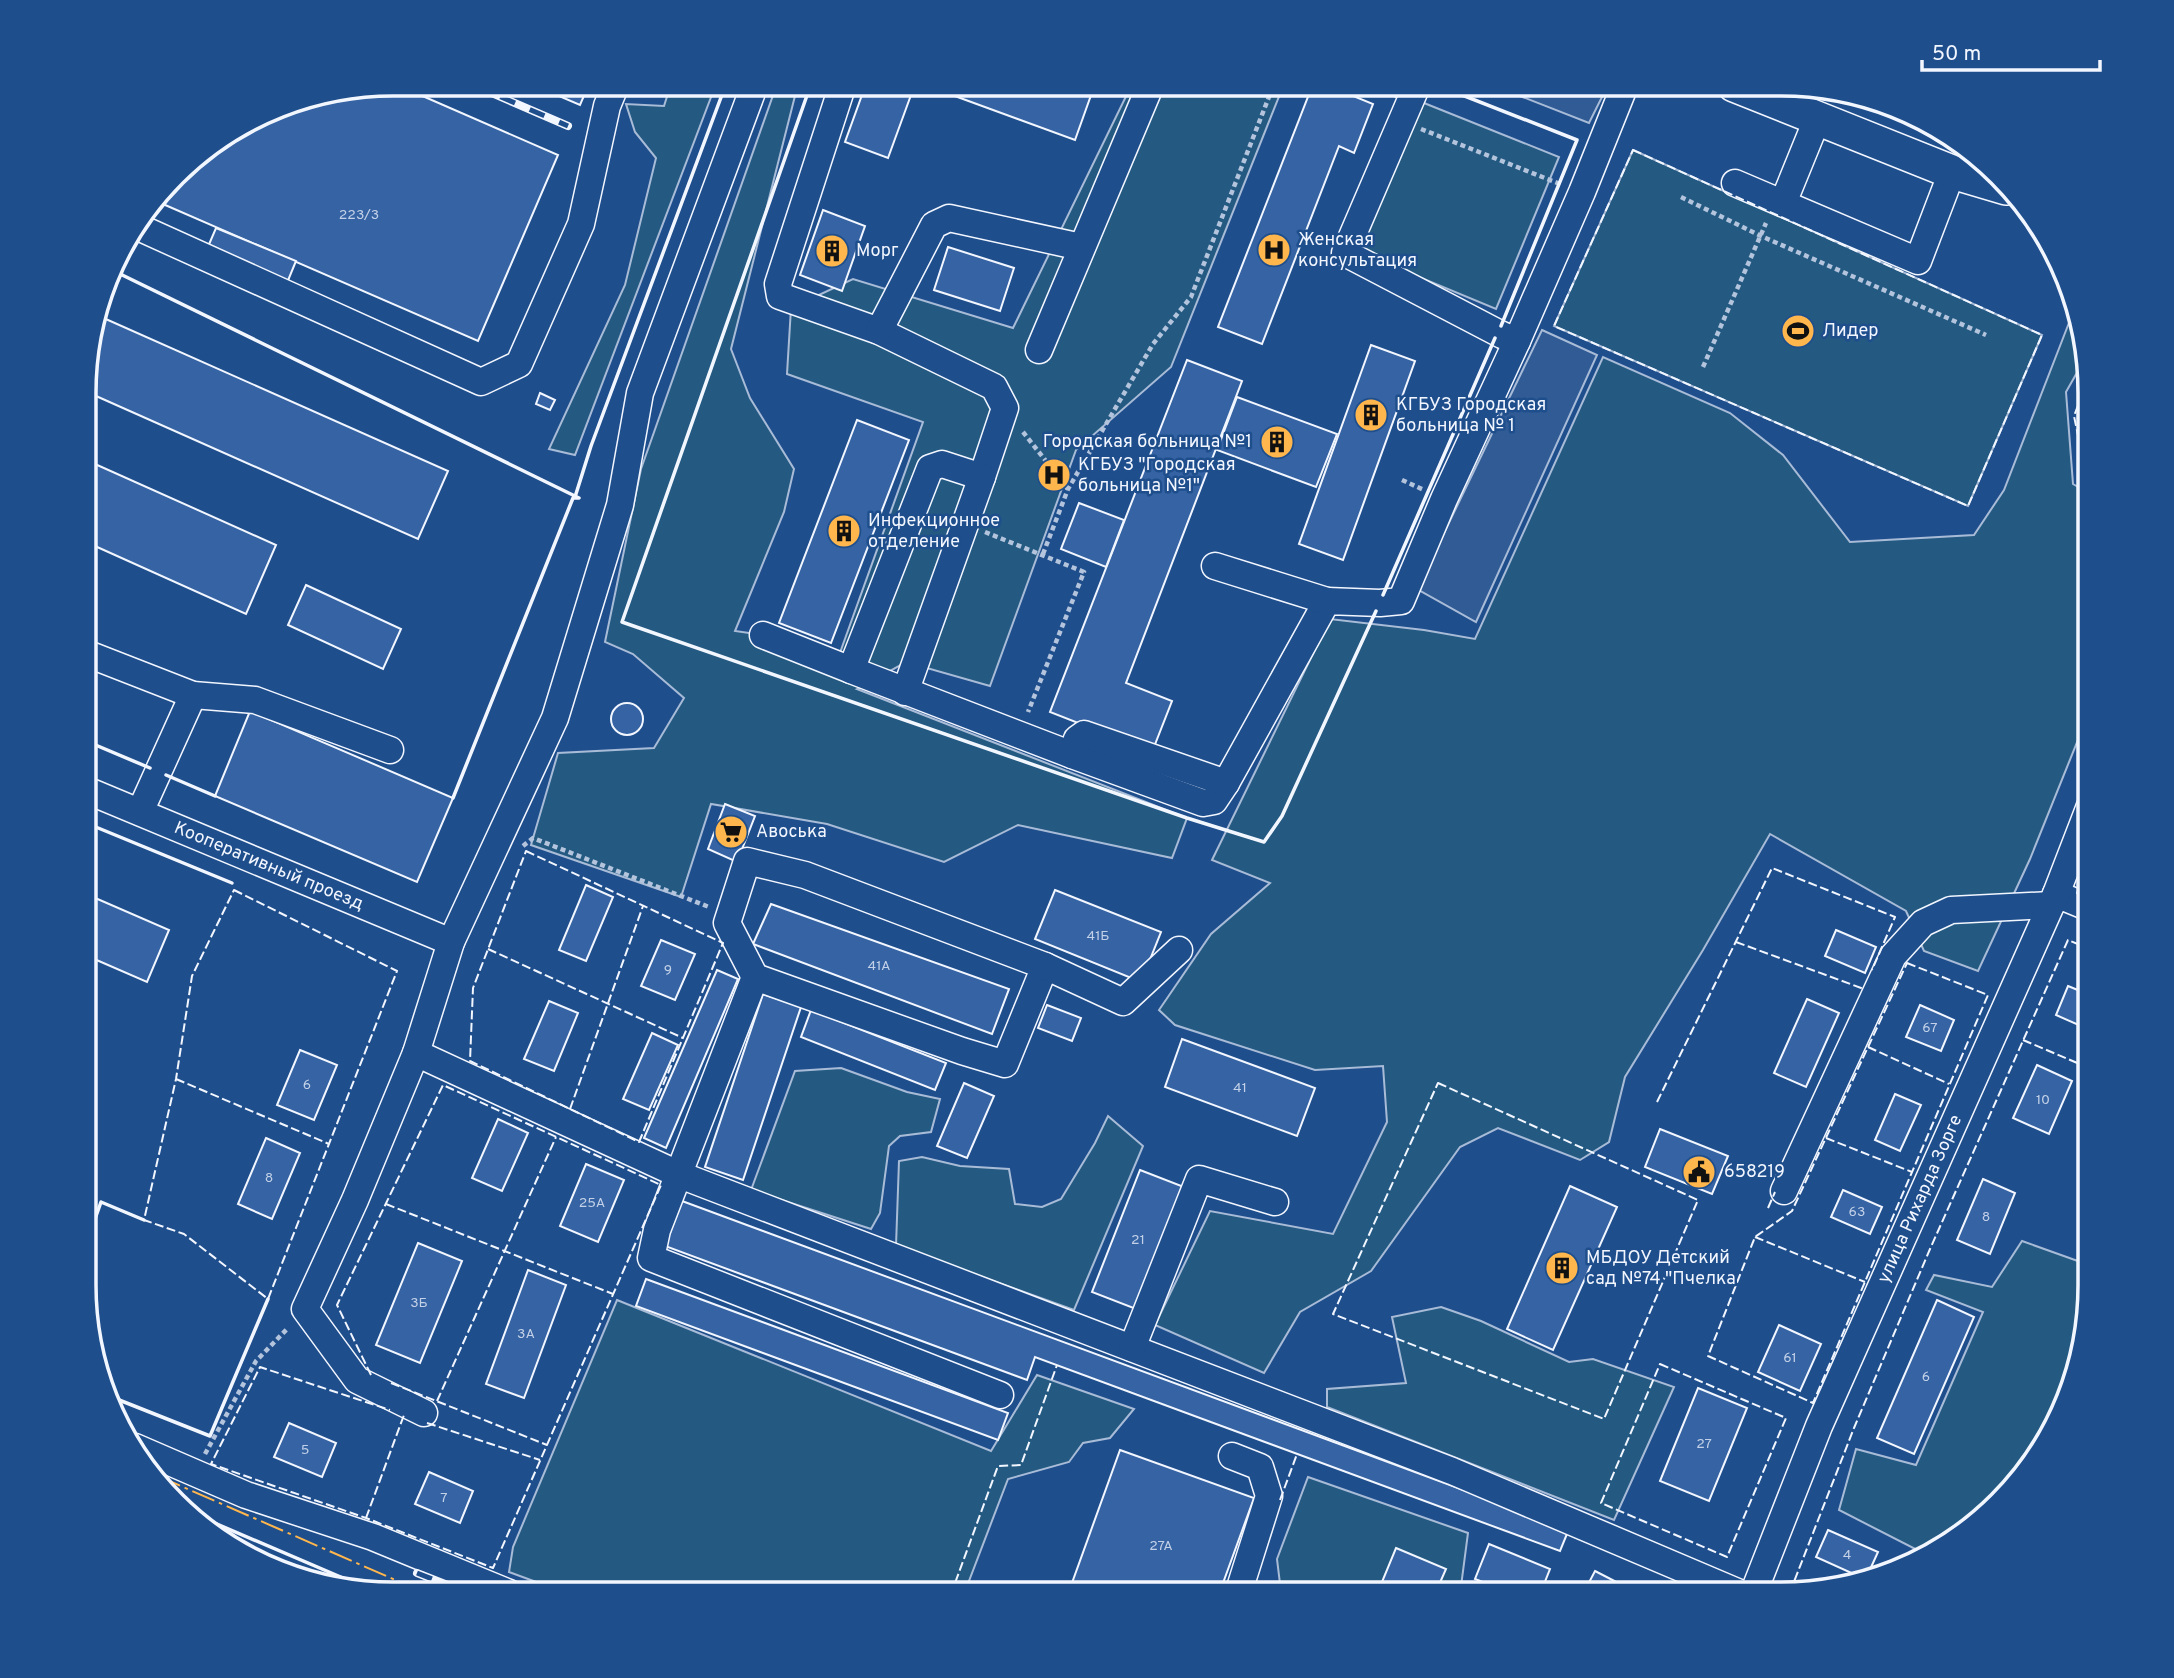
<svg xmlns="http://www.w3.org/2000/svg" width="2174" height="1678" font-family="Overpass,sans-serif">
	<style>
		.green { fill: #245a82; stroke: #a8bbd7; stroke-width: 2 }
		.parking { fill: #305b95; stroke: #a8bbd7; stroke-width: 2 }
		.building { fill: #3563a3; stroke: #f2f6ff; stroke-width: 2 }
		.lines { fill: none; stroke-linecap: round; stroke-linejoin: round }
		.minor-casing { stroke: #f2f6ff; stroke-width: 29 }
		.major-casing { stroke: #f2f6ff; stroke-width: 36 }
		.path { stroke: #b3c4dc; stroke-width: 4.5; stroke-dasharray: 5 3.5; stroke-linecap: butt }
		.minor { stroke: #1f4e8c; stroke-width: 26 }
		.major { stroke: #1f4e8c; stroke-width: 33 }
		.rail-casing { stroke: #f2f6ff; stroke-width: 8 }
		.rail { stroke: #1f4e8c; stroke-width: 5; stroke-dasharray: 16; stroke-linecap: butt }
		.fence { stroke: #f2f6ff; stroke-width: 2; stroke-dasharray: 9 3.5; stroke-linecap: butt }
		.wall { stroke: #f2f6ff; stroke-width: 3.5 }
		.power { stroke: #ffb74d; stroke-width: 2; stroke-dasharray: 24 5 3.5 5; stroke-linecap: butt }
		.labels { text-anchor: middle; dominant-baseline: central; stroke-width: 5; stroke-linejoin: round; paint-order: stroke }
		.number-label { font-size: 14px; fill: #c3d1e8 }
		.poi-label { font-size: 18px; fill: #f2f6ff; stroke: #1f4e8c; text-anchor: start }
		.street-label { font-size: 18px; fill: #f2f6ff; stroke: #1f4e8c }
		.rim { fill: none; stroke: #f2f6ff; stroke-width: 3.5 }
	</style>
	<rect width="100%" height="100%" fill="#1f4e8c"/>
	<g class="green">
		<polygon points="671,84 716,84 575,455 549,449 625,285 656,158 635,132 626,104 664,106"/>
		<polygon points="777,84 798,84 731,349 750,398 794,469 784,512 735,631 763,635 837,661 923,422 787,374 791,308 853,279 1013,328 1132,84 1284,84 1171,367 1076,450 990,686 906,662 857,689 1187,818 1172,858 1018,825 944,862 827,824 711,804 681,897 531,845 558,753 654,748 684,698 633,654 605,642 641,469"/>
		<polygon points="1419,101 1559,157 1496,309 1354,250"/>
		<polygon points="1633,150 2042,335 1968,506 1554,326"/>
		<polygon points="2072,315 2083,362 2066,392 2073,484 2090,494 2090,710 2030,859 1978,971 1924,951 1906,911 1770,834 1703,950 1625,1077 1609,1142 1580,1160 1498,1128 1460,1147 1371,1271 1300,1312 1264,1373 1155,1325 1210,1211 1333,1234 1387,1122 1383,1066 1315,1070 1175,1025 1159,1010 1211,934 1270,883 1212,860 1330,619 1424,630 1475,639 1603,357 1730,413 1783,455 1850,542 1974,535 2004,490"/>
		<polygon points="841,1068 907,1092 940,1099 931,1132 900,1136 889,1146 880,1213 871,1229 751,1190 795,1071"/>
		<polygon points="1108,1116 1143,1146 1074,1310 896,1246 899,1161 922,1157 960,1166 1009,1169 1015,1204 1042,1207 1061,1199 1095,1143"/>
		<polygon points="2022,1241 2089,1265 2089,1305 2066,1403 2013,1488 1927,1555 1839,1510 1856,1449 1916,1465 1983,1312 1926,1290 1934,1275 1992,1287"/>
		<polygon points="617,1300 991,1451 1037,1375 1134,1409 1110,1438 1083,1443 1069,1462 1008,1479 964,1594 566,1593 509,1572 513,1547"/>
		<polygon points="1441,1307 1481,1321 1569,1362 1593,1359 1674,1387 1614,1520 1327,1407 1327,1389 1406,1383 1392,1317"/>
		<polygon points="1308,1477 1468,1533 1460,1594 1279,1594 1281,1592 1277,1559"/>
	</g>
	<g class="parking">
		<polygon points="1492,85 1608,85 1589,123"/>
		<polygon points="1542,330 1597,355 1476,622 1417,589"/>
	</g>
	<g class="building">
		<polygon points="395,84 558,155 478,341 156,201 190,161 294,101"/>
		<polygon points="531,84 589,84 580,105"/>
		<polygon points="866,84 915,84 888,158 845,142"/>
		<polygon points="922,84 1095,84 1075,140"/>
		<polygon points="1313,84 1324,84 1373,104 1354,153 1339,146 1262,344 1218,327"/>
		<polygon points="1855,97 1884,104 1880,112 1853,101"/>
		<polygon points="823,210 865,226 842,291 800,275"/>
		<polygon points="216,228 296,261 287,283 207,249"/>
		<polygon points="948,247 1014,268 1000,311 934,290"/>
		<polygon points="99,316 448,471 418,539 87,392 87,353"/>
		<polygon points="1371,345 1415,361 1343,560 1299,544"/>
		<polygon points="1187,360 1242,381 1126,683 1172,701 1152,752 1050,712"/>
		<polygon points="540,393 555,400 550,410 536,404"/>
		<polygon points="1237,397 1337,434 1316,487 1217,450"/>
		<polygon points="857,420 909,440 831,643 779,623"/>
		<polygon points="86,460 276,545 246,614 86,542"/>
		<polygon points="1079,503 1124,520 1106,567 1061,549"/>
		<polygon points="306,585 401,629 383,669 288,625"/>
		<circle cx="627" cy="719" r="16"/>
		<polygon points="250,711 453,798 417,882 215,796"/>
		<polygon points="725,804 755,816 737,862 708,849"/>
		<polygon points="586,885 613,897 586,961 559,950"/>
		<polygon points="1055,890 1161,932 1141,982 1035,939"/>
		<polygon points="86,894 169,930 147,982 85,955"/>
		<polygon points="771,904 1009,989 992,1034 753,944"/>
		<polygon points="1836,930 1876,947 1865,973 1825,956"/>
		<polygon points="661,940 695,954 675,1000 641,986"/>
		<polygon points="717,970 738,979 666,1148 644,1138"/>
		<polygon points="2068,986 2090,995 2090,1030 2056,1015"/>
		<polygon points="763,994 801,1007 743,1180 705,1167"/>
		<polygon points="1807,999 1839,1013 1806,1087 1774,1073"/>
		<polygon points="549,1001 578,1013 554,1071 524,1059"/>
		<polygon points="1047,1005 1081,1018 1072,1041 1038,1028"/>
		<polygon points="1920,1005 1954,1020 1941,1051 1906,1037"/>
		<polygon points="811,1010 946,1063 935,1090 801,1037"/>
		<polygon points="652,1033 678,1045 649,1110 623,1099"/>
		<polygon points="1182,1039 1315,1088 1297,1136 1165,1087"/>
		<polygon points="300,1050 337,1065 314,1120 277,1105"/>
		<polygon points="2037,1065 2072,1081 2049,1134 2013,1118"/>
		<polygon points="964,1083 994,1096 967,1158 937,1146"/>
		<polygon points="1895,1094 1921,1105 1900,1151 1875,1140"/>
		<polygon points="498,1119 528,1133 502,1191 472,1178"/>
		<polygon points="1660,1129 1728,1156 1712,1194 1645,1167"/>
		<polygon points="266,1138 300,1153 272,1219 238,1204"/>
		<polygon points="586,1164 624,1180 598,1242 560,1226"/>
		<polygon points="1140,1170 1184,1187 1136,1309 1092,1292"/>
		<polygon points="1983,1179 2015,1193 1990,1254 1957,1240"/>
		<polygon points="1570,1186 1617,1207 1553,1350 1507,1329"/>
		<polygon points="1843,1190 1882,1207 1870,1234 1831,1217"/>
		<polygon points="682,1201 1569,1529 1560,1551 1035,1357 1027,1380 665,1246"/>
		<polygon points="418,1243 462,1261 420,1363 376,1345"/>
		<polygon points="528,1270 566,1285 524,1398 486,1384"/>
		<polygon points="646,1279 1008,1413 998,1440 636,1306"/>
		<polygon points="1937,1300 1974,1317 1914,1454 1877,1438"/>
		<polygon points="1779,1325 1821,1344 1800,1391 1758,1372"/>
		<polygon points="1698,1388 1747,1408 1709,1501 1660,1481"/>
		<polygon points="289,1423 336,1443 322,1477 274,1457"/>
		<polygon points="1120,1450 1254,1498 1219,1594 1068,1594"/>
		<polygon points="429,1472 473,1491 460,1523 415,1504"/>
		<polygon points="1828,1530 1878,1552 1868,1574 1858,1576 1816,1557"/>
		<polygon points="1489,1544 1550,1569 1540,1594 1513,1594 1475,1579"/>
		<polygon points="1396,1548 1446,1569 1435,1594 1377,1594"/>
		<polygon points="1595,1571 1628,1588 1625,1594 1583,1594"/>
	</g>
	<g class="lines">
		<defs>
			<g id="minor">
				<polyline points="755,84 640,393 620,505 555,718 451,942 416,1053 680,1175 1452,1471 1742,1594"/>
				<polyline points="843,84 778,284 780,296 879,331 994,387 1005,408 982,477 942,464 930,468 851,670 1072,755 1203,803 1214,801 1226,783 1327,601 1380,603 1401,601 1444,499 1517,341 1582,192 1625,85"/>
				<polyline points="1400,84 1415,90 1345,253 1502,335 1517,341"/>
				<polyline points="1735,183 1918,261 1952,172"/>
				<polyline points="1783,203 1818,117"/>
				<polyline points="136,226 481,382 519,364 581,224 607,106 616,84"/>
				<polyline points="879,331 934,225 949,218 1081,247"/>
				<polyline points="1039,350 1151,84"/>
				<polyline points="1215,566 1327,601"/>
				<polyline points="763,635 851,670"/>
				<polyline points="93,656 193,695 255,700 390,750"/>
				<polyline points="905,692 982,477"/>
				<polyline points="1072,755 1077,739 1084,734 1226,783"/>
				<path id="s1" d="M86 790 451 942"/>
				<polyline points="140,812 193,695"/>
				<polygon points="747,861 805,875 1045,966 1005,1064 962,1051 755,977 727,923"/>
				<polyline points="2056,894 2090,908"/>
				<polyline points="1045,966 1123,1002 1179,950"/>
				<polyline points="755,977 657,1230 651,1258 1000,1395"/>
				<polyline points="416,1053 355,1200 305,1309 357,1380 424,1413"/>
				<polyline points="1784,1191 1893,956 1923,923 1951,910 2051,905"/>
				<polyline points="1132,1348 1199,1179 1275,1202"/>
				<polyline points="135,1447 246,1495 373,1537 509,1593"/>
				<polyline points="1232,1456 1260,1467 1269,1496 1238,1594"/>
				<path id="s2" d="M1753 1594 1819 1426 2056 894 2090 806"/>
			</g>
			<polyline id="major" points="1734,85 1952,172 2006,188"/>
		</defs>
		<use href="#minor" class="minor-casing"/>
		<use href="#major" class="major-casing"/>
		<g class="path">
			<polyline points="1421,129 1560,184"/>
			<polyline points="1681,197 1761,236 1986,335"/>
			<polyline points="1703,367 1766,223"/>
			<polyline points="1023,432 1068,489"/>
			<polyline points="1402,480 1424,490"/>
			<polyline points="985,532 1084,572 1028,712"/>
			<polyline points="1043,554 1068,489 1153,344 1191,297 1274,84"/>
			<polyline points="523,846 533,838 709,907"/>
			<polyline points="205,1454 256,1361 288,1328"/>
		</g>
		<use href="#minor" class="minor"/>
		<use href="#major" class="major"/>
		<defs>
			<g id="rail">
				<polyline points="471,84 568,126"/>
				<polyline points="417,1573 468,1593"/>
			</g>
		</defs>
		<use href="#rail" class="rail-casing"/>
		<use href="#rail" class="rail"/>
		<g class="fence">
			<polygon points="1633,150 2042,335 1968,506 1554,326"/>
			<polyline points="2087,382 2074,416 2085,470 2090,472"/>
			<polygon points="526,851 723,943 639,1142 470,1061 473,988"/>
			<polygon points="234,890 397,971 268,1299 184,1234 144,1220 176,1079 192,976"/>
			<polyline points="2080,894 2077,893 2090,859"/>
			<polyline points="1736,942 1864,989"/>
			<polyline points="488,949 683,1038"/>
			<polygon points="1907,963 1988,995 1813,1403 1708,1356 1755,1237 1792,1211"/>
			<polyline points="2023,1040 2089,1068"/>
			<polyline points="1868,1047 1949,1084"/>
			<polyline points="176,1079 329,1144"/>
			<polygon points="1438,1083 1698,1200 1604,1419 1333,1314"/>
			<polyline points="1657,1102 1772,868 1895,917 1872,970"/>
			<polyline points="570,1109 643,906"/>
			<polyline points="1826,1138 1912,1172"/>
			<polyline points="386,1204 613,1294"/>
			<polyline points="1768,1208 1775,1192"/>
			<polyline points="1755,1237 1865,1282"/>
			<polygon points="1660,1364 1786,1418 1727,1557 1601,1503"/>
			<polyline points="371,1375 337,1305 443,1085 661,1185 493,1568 366,1518 211,1464 260,1367 390,1410"/>
			<polyline points="391,1383 547,1445"/>
			<polyline points="437,1401 556,1137"/>
			<polyline points="427,1423 540,1460"/>
			<polyline points="1280,1500 1297,1454"/>
			<polyline points="366,1518 404,1415"/>
			<polyline points="1790,1592 1854,1428 1930,1249 2068,940 2090,949"/>
			<polyline points="951,1594 998,1466 1021,1465 1057,1365"/>
		</g>
		<g class="wall">
			<polyline points="811,84 622,622 1187,818 1264,842 1282,816 1376,611"/>
			<polyline points="1434,84 1577,140 1501,326"/>
			<polyline points="114,271 579,498 573,498 453,798"/>
			<polyline points="575,497 591,446 726,84"/>
			<polyline points="1383,595 1495,338"/>
			<polyline points="86,741 150,768"/>
			<polyline points="166,775 215,796"/>
			<polyline points="86,823 232,883"/>
			<polyline points="85,1215 95,1219 101,1202 144,1220"/>
			<polyline points="109,1396 210,1436 268,1299"/>
			<polyline points="184,1510 378,1593"/>
		</g>
		<polyline class="power" points="158,1476 425,1593"/>
	</g>
	<defs>
		<symbol id="hospital-disc" viewBox="-11 -11 22 22"><circle r="9.5" fill="#ffb74d" stroke="#1f4e8c"/><path d="M-5-5h3v3.5h4V-5h3V5h-3V1.5h-4V5h-3Z" fill="#111"/></symbol>
		<symbol id="building-disc" viewBox="-11 -11 22 22"><circle r="9.5" fill="#ffb74d" stroke="#1f4e8c"/><path d="M-4-6H4V6H1V3H-1V6H-4ZM-2.5-4.3h1.7v1.8h-1.7ZM.8-4.3h1.7v1.8H.8ZM-2.5-1h1.7V.8h-1.7ZM.8-1h1.7V.8H.8Z" fill="#111"/></symbol>
		<symbol id="stadium-disc" viewBox="-11 -11 22 22"><circle r="9.5" fill="#ffb74d" stroke="#1f4e8c"/><path d="M0-5a6.5 5 0 1 0 0 10a6.5 5 0 1 0 0-10ZM-3.5-1.8h7v3.6h-7Z" fill="#111"/></symbol>
		<symbol id="supermarket-disc" viewBox="-11 -11 22 22"><circle r="9.5" fill="#ffb74d" stroke="#1f4e8c"/><path d="M-6-5.5h2.5l.6 2H6L4.5 2H-2.5L-4.4-4H-6ZM-1.5 3.2a1.3 1.3 0 1 0 .1 0ZM3 3.2a1.3 1.3 0 1 0 .1 0Z" fill="#111"/></symbol>
		<symbol id="civic-disc" viewBox="-11 -11 22 22"><circle r="9.5" fill="#ffb74d" stroke="#1f4e8c"/><path d="M-.6-6.5H3V-4.5H.6V-3L4-1V1h2V6H-6V1h2V-1L-.6-3ZM-1.2 2.5V6h2.4V2.5Z" fill="#111"/></symbol>
	</defs>
	<g fill-rule="evenodd">
		<use href="#hospital-disc" x="1255" y="231" width="38" height="38"/>
		<use href="#building-disc" x="813" y="232" width="38" height="38"/>
		<use href="#stadium-disc" x="1779" y="312" width="38" height="38"/>
		<use href="#building-disc" x="1352" y="396" width="38" height="38"/>
		<use href="#building-disc" x="1258" y="423" width="38" height="38"/>
		<use href="#hospital-disc" x="1035" y="456" width="38" height="38"/>
		<use href="#building-disc" x="825" y="512" width="38" height="38"/>
		<use href="#supermarket-disc" x="712" y="813" width="38" height="38"/>
		<use href="#civic-disc" x="1680" y="1153" width="38" height="38"/>
		<use href="#building-disc" x="1543" y="1249" width="38" height="38"/>
	</g>
	<g class="labels">
		<g class="number-label">
			<text x="359" y="215">223/3</text>
			<text x="1098" y="936">41Б</text>
			<text x="879" y="966">41А</text>
			<text x="668" y="970">9</text>
			<text x="1930" y="1028">67</text>
			<text x="307" y="1085">6</text>
			<text x="1240" y="1088">41</text>
			<text x="2043" y="1100">10</text>
			<text x="269" y="1178">8</text>
			<text x="592" y="1203">25А</text>
			<text x="1857" y="1212">63</text>
			<text x="1986" y="1217">8</text>
			<text x="1138" y="1240">21</text>
			<text x="419" y="1303">3Б</text>
			<text x="526" y="1334">3А</text>
			<text x="1790" y="1358">61</text>
			<text x="1926" y="1377">6</text>
			<text x="1704" y="1444">27</text>
			<text x="305" y="1450">5</text>
			<text x="444" y="1498">7</text>
			<text x="1161" y="1546">27А</text>
			<text x="1847" y="1555">4</text>
		</g>
		<g class="poi-label">
			<text x="1298" y="240">Женская<tspan x="1298" dy="21">консультация</tspan></text>
			<text x="856" y="251">Морг</text>
			<text x="1822" y="331">Лидер</text>
			<text x="1396" y="405">КГБУЗ Городская<tspan x="1396" dy="21">больница № 1</tspan></text>
			<text x="1252" y="442" text-anchor="end">Городская больница №1</text>
			<text x="1078" y="465">КГБУЗ "Городская<tspan x="1078" dy="21">больница №1"</tspan></text>
			<text x="868" y="521">Инфекционное<tspan x="868" dy="21">отделение</tspan></text>
			<text x="756" y="832">Авоська</text>
			<text x="1724" y="1172">658219</text>
			<text x="1586" y="1258">МБДОУ Детский<tspan x="1586" dy="21">сад №74 "Пчелка</tspan></text>
		</g>
		<g class="street-label">
			<text stroke="none"><textPath href="#s1" startOffset="198">Кооперативный проезд</textPath></text>
			<text stroke="none"><textPath href="#s2" startOffset="429">улица Рихарда Зорге</textPath></text>
		</g>
	</g>
	<path d="M0 0H2174V1678H0ZM393 96H1781A297 297 0 0 1 2078 393V1285A297 297 0 0 1 1781 1582H393A297 297 0 0 1 96 1285V393A297 297 0 0 1 393 96Z" fill="#1f4e8c" fill-rule="evenodd"/>
	<path class="rim" d="M393 96H1781A297 297 0 0 1 2078 393V1285A297 297 0 0 1 1781 1582H393A297 297 0 0 1 96 1285V393A297 297 0 0 1 393 96Z"/>
	<path d="M1922 60v10h178v-10" fill="none" stroke="#f2f6ff" stroke-width="3.5"/>
	<text x="1932" y="60" font-size="21" fill="#f2f6ff" stroke="#1f4e8c" stroke-width="5" paint-order="stroke">50 m</text>
</svg>
